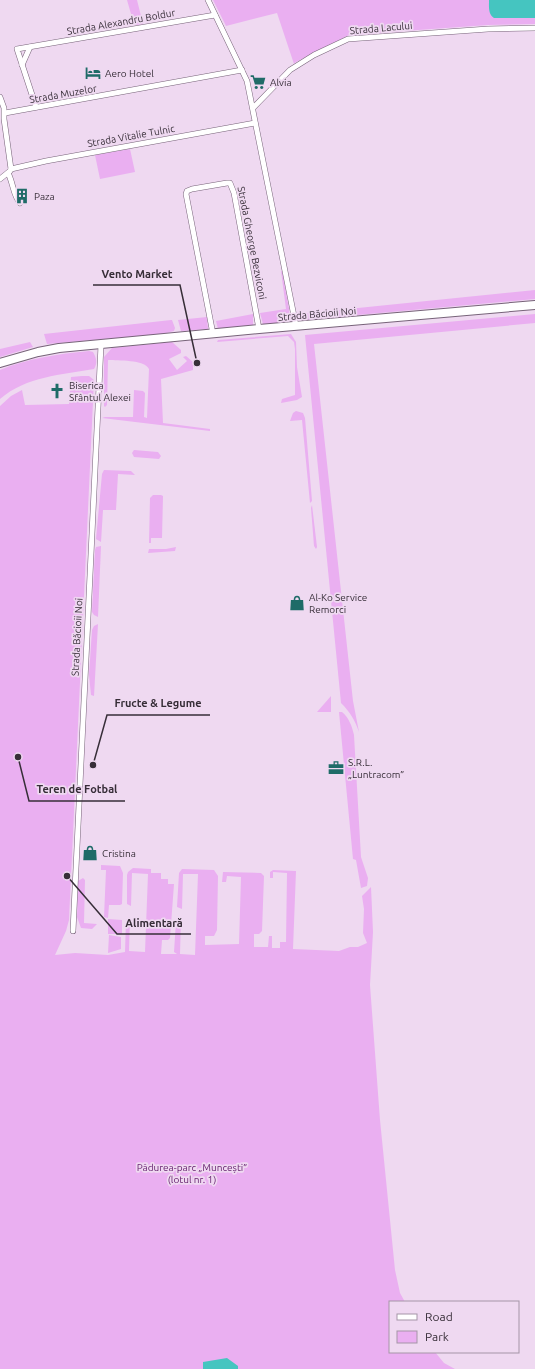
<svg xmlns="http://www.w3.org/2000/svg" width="535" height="1369" font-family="Ubuntu,sans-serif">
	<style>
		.green { fill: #eaaff1 }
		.water { fill: #45c5c0 }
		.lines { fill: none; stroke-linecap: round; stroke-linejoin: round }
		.minor-casing { stroke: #776379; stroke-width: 6 }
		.primary-casing { stroke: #776379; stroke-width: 10 }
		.minor { stroke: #fff; stroke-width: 5 }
		.primary { stroke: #fff; stroke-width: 8 }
		.labels { text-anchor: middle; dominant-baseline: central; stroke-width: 3.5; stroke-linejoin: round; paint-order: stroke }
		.street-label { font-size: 10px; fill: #372e38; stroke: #efd9f1 }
		.poi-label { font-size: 10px; fill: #372e38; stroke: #efd9f1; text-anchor: start }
		.park-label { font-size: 10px; fill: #621d6b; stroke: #efd9f1 }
		.leader { fill: none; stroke: #372e38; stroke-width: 1.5 }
		.callout-dot { fill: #372e38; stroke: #efd9f1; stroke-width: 1.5 }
		.callout-label { font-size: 11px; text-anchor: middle; font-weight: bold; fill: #372e38; stroke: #efd9f1; stroke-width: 3.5; stroke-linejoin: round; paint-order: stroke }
	</style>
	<rect width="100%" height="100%" fill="#efd9f1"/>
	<g class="green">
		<polygon points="127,0 137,0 143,24 136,25 135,21 133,21"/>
		<polygon points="213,0 535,0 535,24 488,25 349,35 296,62 294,64 277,13 226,26"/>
		<polygon points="130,149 135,172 100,179 95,155"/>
		<polygon points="281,271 282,271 289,308 290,318 283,323 263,324 260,313 286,309"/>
		<polygon points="535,290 535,299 302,320 299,314"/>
		<polygon points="253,314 253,325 218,329 216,321"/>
		<path d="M535 314V323L314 344 353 701 359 732C355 720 350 712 341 703L305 335Z"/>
		<polygon points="207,317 208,329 181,331 178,320"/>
		<polygon points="171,320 172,320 175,328 174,331 163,334 47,344 44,334"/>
		<polygon points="291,334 296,342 297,367 302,397 297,400 281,403 282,399 295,395 295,349 294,342 288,336 217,342 218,340"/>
		<polygon points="30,342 33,347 0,357 0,349"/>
		<path d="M172 342 181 350V353L169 359 177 370 187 361 183 357 186 356 193 362V370L161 379 163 423 210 429V431L102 418 105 417H133L134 390 143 391 145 393 144 417 147 418 149 369C144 359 118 361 108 360L107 405 105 407 104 406V357L112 348Z"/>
		<path d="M89 351 93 352C96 357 98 363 94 369 61 375 27 376 0 399V370C29 358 58 354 89 351Z"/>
		<polygon points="82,376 89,376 94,380 69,920 66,931 55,955 75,953 108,955 125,952 126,920 130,917 129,951 145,952 148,874 132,873 131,906 127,904 127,875 128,872 133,868 151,869 151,873 161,873 161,879 168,879 168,884 174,884 170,938 168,940 162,940 161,954 177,954 174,952 176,921 181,918 180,954 195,955 198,874 183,874 182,909 177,907 179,873 182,869 214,870 218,876 217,930 214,936 205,936 205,945 239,944 241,877 227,876 226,882 222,882 223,872 261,873 264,876 262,931 259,934 254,934 254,947 268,947 269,936 272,936 272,948 280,948 280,942 286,942 287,873 273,872 273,878 270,878 270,872 273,870 296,871 293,949 339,951 350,947 358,947 367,943 363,933 364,909 362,896 371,887 373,932 370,985 380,1120 395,1270 400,1293 405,1302 390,1302 390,1352 435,1352 444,1363 455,1369 0,1369 0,406 11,396 22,390 25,405 69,404 71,377"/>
		<polygon points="296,411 303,413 305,418 312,501 310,503 302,420 290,421 293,413"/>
		<polygon points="134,450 158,452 161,456 159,459 134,457 132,453"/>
		<polygon points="104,470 131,471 135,475 118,474 116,510 103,510 101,542 96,539 102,474"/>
		<polygon points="153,495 161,495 163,496 162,538 151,538 151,543 149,543 150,498"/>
		<polygon points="312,505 317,547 316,549 314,546 311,508"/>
		<polygon points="101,546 98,617 94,615 92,612 95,550 96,547"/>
		<polygon points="176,547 175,551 148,553 149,549 166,549"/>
		<polygon points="98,624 94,696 91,695 89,675 92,630 94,626"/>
		<polygon points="331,696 331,712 317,712"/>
		<path d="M339 712H342C349 718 352 726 354 735L361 857 368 878 367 886 361 888 356 860 353 859Z"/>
		<polygon points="101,865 120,866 123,873 122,904 120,905 109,905 108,918 104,917 106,870 101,870"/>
		<polygon points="83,878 85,880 84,923 97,924 92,929 81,928 77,917 78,881"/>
		<polygon points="108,919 122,920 122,934 108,934"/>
		<polygon points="109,935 121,937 121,949 108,953"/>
	</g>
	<g class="water">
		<path d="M489 0H535V18H494C488 14 489 7 489 0Z"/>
		<polygon points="227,1358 238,1366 238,1369 203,1369 203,1362"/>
	</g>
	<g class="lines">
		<defs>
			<g id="minor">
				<polyline points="208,0 247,81 296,326"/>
				<polyline points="22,65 30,47"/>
				<polyline points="0,97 4,108 4,119 11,169"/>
				<polyline points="36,107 17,49 215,15"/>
				<polyline points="253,108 290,70 314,55 348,39 488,29 535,28"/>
				<polyline points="5,113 242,70"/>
				<polyline points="11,169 46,161 255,123"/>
				<path d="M8 173C13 182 13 195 20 203"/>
				<polyline points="0,179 10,171"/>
				<polyline points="213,334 186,194 187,191 192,189 227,183 230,183 234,193 259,329"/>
				<polyline points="73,931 101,345"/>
			</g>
			<polyline id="primary" points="0,363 38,352 59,348 259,329 535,305"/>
		</defs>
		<use href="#minor" class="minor-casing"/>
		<use href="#primary" class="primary-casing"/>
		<use href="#minor" class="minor"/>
		<use href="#primary" class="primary"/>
	</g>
	<defs>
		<symbol id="hotel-bare" viewBox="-9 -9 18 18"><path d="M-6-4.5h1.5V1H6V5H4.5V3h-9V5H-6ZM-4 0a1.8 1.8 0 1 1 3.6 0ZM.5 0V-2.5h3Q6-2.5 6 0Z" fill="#1f6b68" stroke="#efd9f1" stroke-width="2.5" paint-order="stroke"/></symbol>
		<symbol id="supermarket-bare" viewBox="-9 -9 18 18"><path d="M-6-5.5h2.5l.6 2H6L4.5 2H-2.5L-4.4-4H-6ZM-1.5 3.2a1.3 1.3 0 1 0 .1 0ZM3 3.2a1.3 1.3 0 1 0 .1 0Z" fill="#1f6b68" stroke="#efd9f1" stroke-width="2.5" paint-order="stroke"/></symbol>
		<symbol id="building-bare" viewBox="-9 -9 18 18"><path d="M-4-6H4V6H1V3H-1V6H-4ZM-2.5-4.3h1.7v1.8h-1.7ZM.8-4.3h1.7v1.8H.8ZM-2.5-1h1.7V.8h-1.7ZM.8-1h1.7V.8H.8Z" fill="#1f6b68" stroke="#efd9f1" stroke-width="2.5" paint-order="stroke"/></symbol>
		<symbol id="church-bare" viewBox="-9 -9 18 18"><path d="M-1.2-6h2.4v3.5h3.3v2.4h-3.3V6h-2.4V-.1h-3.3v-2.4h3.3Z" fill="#1f6b68" stroke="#efd9f1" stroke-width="2.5" paint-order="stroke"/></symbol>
		<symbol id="shop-bare" viewBox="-9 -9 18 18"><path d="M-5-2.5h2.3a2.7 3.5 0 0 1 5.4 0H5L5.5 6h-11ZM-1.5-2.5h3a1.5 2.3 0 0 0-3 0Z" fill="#1f6b68" stroke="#efd9f1" stroke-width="2.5" paint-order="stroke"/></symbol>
		<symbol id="office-bare" viewBox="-9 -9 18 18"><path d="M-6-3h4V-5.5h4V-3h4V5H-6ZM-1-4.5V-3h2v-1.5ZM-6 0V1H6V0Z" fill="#1f6b68" stroke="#efd9f1" stroke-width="2.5" paint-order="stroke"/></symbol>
	</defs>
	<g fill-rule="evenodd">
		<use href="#hotel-bare" x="82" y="62" width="22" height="22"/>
		<use href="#supermarket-bare" x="247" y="71" width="22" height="22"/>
		<use href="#building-bare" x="11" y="185" width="22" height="22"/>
		<use href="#church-bare" x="46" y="380" width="22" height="22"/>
		<use href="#shop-bare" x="286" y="592" width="22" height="22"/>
		<use href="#office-bare" x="325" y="757" width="22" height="22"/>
		<use href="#shop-bare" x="79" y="842" width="22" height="22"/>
	</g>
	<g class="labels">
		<g class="street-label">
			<text transform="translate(121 22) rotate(-10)">Strada Alexandru Boldur</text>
			<text transform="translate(381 28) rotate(-5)">Strada Lacului</text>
			<text transform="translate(63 94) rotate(-10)">Strada Muzelor</text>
			<text transform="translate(131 136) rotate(-10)">Strada Vitalie Tulnic</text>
			<text transform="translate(252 243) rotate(79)">Strada Gheorge Bezviconi</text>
			<text transform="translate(317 314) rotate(-5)">Strada Băcioii Noi</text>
			<text transform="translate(77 637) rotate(-87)">Strada Băcioii Noi</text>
		</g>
		<g class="poi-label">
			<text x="105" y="73">Aero Hotel</text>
			<text x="270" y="82">Alvia</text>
			<text x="34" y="196">Paza</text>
			<text x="69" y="385">Biserica<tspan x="69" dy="12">Sfântul Alexei</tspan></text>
			<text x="309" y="597">Al-Ko Service<tspan x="309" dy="12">Remorci</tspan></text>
			<text x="348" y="762">S.R.L.<tspan x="348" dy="12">„Luntracom”</tspan></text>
			<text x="102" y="853">Cristina</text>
		</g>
		<g class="park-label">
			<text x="192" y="1167">Pădurea-parc „Muncești”<tspan x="192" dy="12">(lotul nr. 1)</tspan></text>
		</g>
	</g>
	<path class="leader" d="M197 363L180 285H93M93 765L107 715H210M18 757L29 801H125M67 876L117 934H191"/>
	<g class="callout-dot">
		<circle cx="197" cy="363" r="4"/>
		<circle cx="93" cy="765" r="4"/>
		<circle cx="18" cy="757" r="4"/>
		<circle cx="67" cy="876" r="4"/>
	</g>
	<g class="callout-label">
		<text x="137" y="278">Vento Market</text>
		<text x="158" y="707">Fructe &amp; Legume</text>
		<text x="77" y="793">Teren de Fotbal</text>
		<text x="154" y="927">Alimentară</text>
	</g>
	<rect x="389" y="1301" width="130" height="52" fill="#efd9f1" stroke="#a595a7"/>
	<rect x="397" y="1314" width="20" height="6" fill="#ffffff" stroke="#a595a7"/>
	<text x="425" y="1321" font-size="12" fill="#372e38">Road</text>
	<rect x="397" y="1331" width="20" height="12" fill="#eaaff1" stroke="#a595a7"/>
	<text x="425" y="1341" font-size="12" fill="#372e38">Park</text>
</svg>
